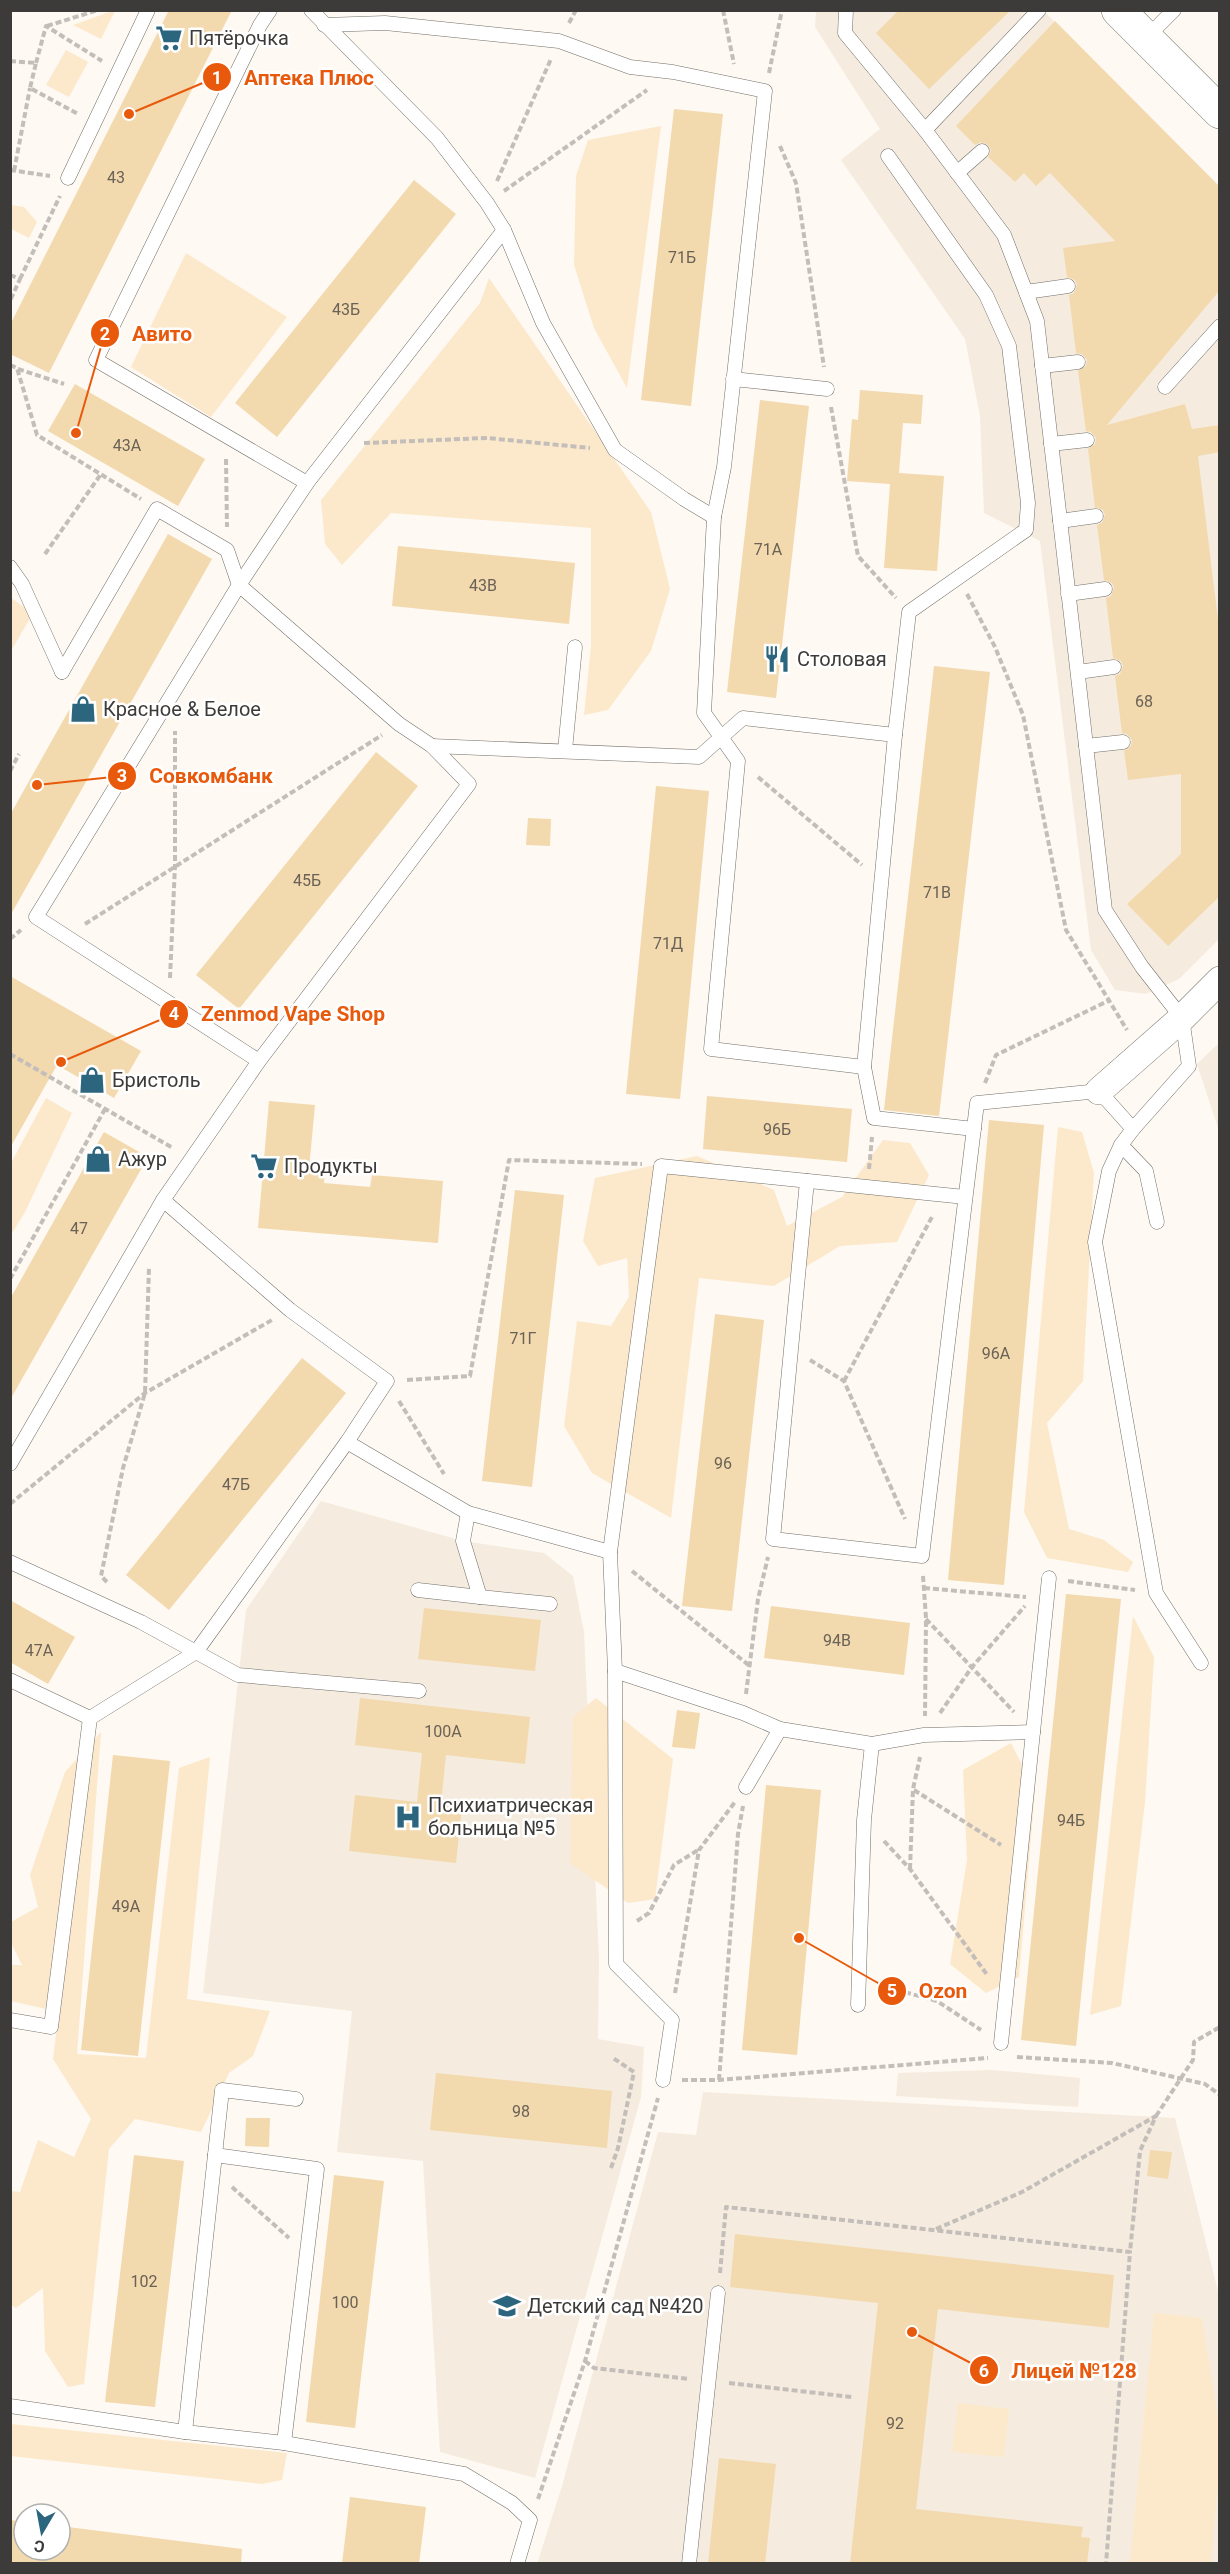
<svg xmlns="http://www.w3.org/2000/svg" width="1230" height="2574" font-family="Roboto,sans-serif">
	<style>
		.built { fill: #f5ecdf }
		.green { fill: #fce9cb }
		.building { fill: #f3d9ae }
		.lines { fill: none; stroke-linecap: round; stroke-linejoin: round }
		.lane-casing { stroke: #726f69; stroke-width: 15 }
		.street-casing { stroke: #726f69; stroke-width: 28 }
		.secondary-casing { stroke: #726f69; stroke-width: 34 }
		.path { stroke: #c3beb9; stroke-width: 4; stroke-dasharray: 6 3; stroke-linecap: butt }
		.lane { stroke: #fff; stroke-width: 14 }
		.street { stroke: #fff; stroke-width: 27 }
		.secondary { stroke: #fff; stroke-width: 33 }
		.labels { text-anchor: middle; dominant-baseline: central; stroke-width: 5; stroke-linejoin: round; paint-order: stroke }
		.number-label { font-size: 16px; fill: #6a6256 }
		.poi-label { font-size: 20px; fill: #3d3b39; stroke: #fff; text-anchor: start }
		.leader { fill: none; stroke: #e8590c; stroke-width: 2 }
		.callout-dot { fill: #e8590c; stroke: #fff; stroke-width: 2 }
		.mark-label { font-size: 18px; text-anchor: middle; font-weight: bold; fill: #fff }
		.callout-label { font-size: 21px; text-anchor: middle; font-weight: bold; fill: #e8590c; stroke: #fff; stroke-width: 5; stroke-linejoin: round; paint-order: stroke }
	</style>
	<rect width="100%" height="100%" fill="#fef9f2"/>
	<g class="built">
		<polygon points="816,11 1044,11 1219,187 1219,939 1179,979 1146,994 1115,990 1091,950 1040,541 984,513 980,416 965,339 841,160 880,129 815,27"/>
		<polygon points="1219,1043 1219,1131 1197,1064"/>
		<polygon points="321,1501 463,1541 544,1553 573,1576 584,1632 599,1958 598,2039 644,2047 641,2097 535,2478 440,2452 423,2161 337,2152 352,2011 203,1993 246,1610"/>
		<polygon points="993,2070 1080,2078 1078,2107 896,2096 898,2073"/>
		<polygon points="703,2092 1175,2118 1219,2295 1219,2563 537,2564 562,2486 658,2132 696,2135"/>
	</g>
	<g class="green">
		<polygon points="112,11 115,11 101,39 73,25"/>
		<polygon points="66,50 88,62 69,97 46,85"/>
		<polygon points="661,126 627,388 594,328 574,265 576,176 588,140"/>
		<polygon points="10,205 24,207 37,222 29,238 11,229"/>
		<polygon points="186,253 287,317 211,417 131,367"/>
		<polygon points="489,278 651,512 670,589 651,651 608,710 584,715 591,645 591,528 391,513 342,565 325,544 321,500 480,303"/>
		<polygon points="11,598 33,613 11,651"/>
		<polygon points="46,1098 72,1113 25,1212 11,1235 11,1163"/>
		<polygon points="1058,1127 1082,1132 1094,1173 1083,1381 1047,1423 1069,1529 1104,1540 1133,1562 1128,1572 1047,1558 1024,1512"/>
		<polygon points="883,1140 910,1143 929,1175 897,1242 840,1246 774,1286 699,1278 671,1518 592,1473 564,1426 577,1321 611,1326 629,1297 627,1258 598,1266 583,1241 595,1178 697,1156 774,1190 787,1226 842,1197"/>
		<polygon points="1133,1616 1154,1657 1145,1802 1121,2006 1090,2015"/>
		<polygon points="596,1698 673,1759 655,1899 628,1903 570,1863 573,1717"/>
		<polygon points="101,1732 77,2054 146,2058 179,1768 210,1757 187,1999 270,2011 253,2056 229,2073 201,2132 135,2119 109,2149 84,2384 68,2387 45,2351 43,2288 16,2308 11,2305 11,2191 20,2192 38,2140 74,2157 91,2119 53,2059 59,2012 11,2001 11,1965 22,1965 11,1943 11,1922 38,1907 30,1875 65,1772"/>
		<polygon points="1011,1743 1035,1790 1019,1977 986,1993 950,1964 967,1860 963,1770"/>
		<polygon points="1154,2313 1202,2318 1220,2431 1219,2473 1211,2563 1130,2563"/>
		<polygon points="958,2403 1009,2409 1004,2457 952,2452"/>
		<polygon points="11,2424 287,2453 282,2480 262,2484 11,2456"/>
	</g>
	<g class="building">
		<polygon points="169,10 232,10 49,373 10,354 10,325"/>
		<polygon points="899,10 1011,10 929,89 876,33"/>
		<polygon points="1055,21 1220,187 1220,290 1107,425 1185,404 1192,429 1220,425 1220,452 1198,456 1220,636 1220,896 1168,946 1127,904 1181,854 1181,774 1128,780 1124,751 1131,746 1132,740 1127,734 1122,733 1115,676 1120,674 1123,666 1121,661 1113,658 1106,598 1111,596 1114,588 1112,583 1104,580 1097,525 1102,523 1105,515 1103,510 1095,507 1088,449 1095,444 1096,438 1091,432 1086,431 1078,371 1086,366 1087,360 1082,354 1076,353 1069,295 1074,293 1077,285 1075,280 1067,277 1063,248 1115,241 1050,173 1036,186 1024,173 1015,182 988,157 991,150 988,145 981,142 975,145 956,126"/>
		<polygon points="674,109 723,114 691,406 641,400"/>
		<polygon points="414,180 456,214 277,437 235,403"/>
		<polygon points="75,384 205,459 178,506 48,431"/>
		<polygon points="860,390 923,395 921,424 903,423 899,473 944,476 937,571 884,568 890,484 847,481 852,419 858,420"/>
		<polygon points="760,400 809,406 776,698 727,692"/>
		<polygon points="168,534 212,559 10,916 10,815"/>
		<polygon points="398,546 575,563 569,624 392,606"/>
		<polygon points="934,666 990,672 939,1116 884,1110"/>
		<polygon points="376,752 418,786 239,1009 196,975"/>
		<polygon points="656,786 709,791 680,1099 626,1094"/>
		<polygon points="528,818 551,819 550,846 526,845"/>
		<polygon points="10,976 141,1051 114,1098 57,1065 10,1148"/>
		<polygon points="707,1096 852,1109 847,1162 703,1149"/>
		<polygon points="269,1101 315,1105 309,1169 325,1170 324,1183 370,1187 372,1175 443,1181 438,1243 258,1228"/>
		<polygon points="989,1120 1044,1125 1004,1585 948,1580"/>
		<polygon points="104,1132 148,1157 10,1400 10,1299"/>
		<polygon points="515,1190 564,1195 532,1487 482,1481"/>
		<polygon points="715,1314 764,1320 732,1611 682,1606"/>
		<polygon points="302,1358 346,1393 169,1610 126,1575"/>
		<polygon points="1066,1594 1121,1599 1076,2046 1021,2040"/>
		<polygon points="10,1600 75,1637 48,1684 10,1662"/>
		<polygon points="771,1606 910,1623 904,1675 764,1658"/>
		<polygon points="424,1608 541,1620 535,1671 418,1659"/>
		<polygon points="360,1698 530,1717 525,1764 446,1755 441,1804 462,1807 456,1863 349,1851 355,1795 417,1802 422,1753 355,1745"/>
		<polygon points="677,1710 700,1713 695,1749 672,1747"/>
		<polygon points="113,1755 170,1761 138,2056 81,2050"/>
		<polygon points="766,1785 821,1790 797,2055 742,2050"/>
		<polygon points="436,2073 612,2091 607,2148 430,2130"/>
		<polygon points="246,2118 270,2118 269,2147 245,2146"/>
		<polygon points="1150,2150 1172,2152 1168,2179 1147,2176"/>
		<polygon points="134,2155 184,2161 155,2407 105,2402"/>
		<polygon points="334,2175 384,2181 355,2428 306,2422"/>
		<polygon points="735,2234 1114,2275 1109,2328 938,2309 916,2509 1083,2527 1081,2537 1090,2538 1087,2564 850,2564 878,2303 730,2287"/>
		<polygon points="719,2458 776,2464 765,2564 708,2564"/>
		<polygon points="350,2497 426,2507 419,2564 342,2564"/>
		<polygon points="10,2520 24,2522 24,2550 60,2550 60,2526 242,2549 241,2564 10,2564"/>
	</g>
	<g class="lines">
		<defs>
			<g id="lane">
				<polyline points="270,10 260,25 96,360 307,483"/>
				<polyline points="311,10 437,138 487,203 504,230 543,323 615,450 684,499 714,517"/>
				<polyline points="846,10 845,33 925,130 1004,235 1037,321 1105,910 1142,967 1182,1018 1189,1066 1133,1129"/>
				<polyline points="324,25 385,23 559,41 630,67 673,72 765,91 724,467 714,517 704,713 738,761 711,1049 864,1067"/>
				<polyline points="1146,38 1174,10"/>
				<polyline points="925,130 1039,10"/>
				<polyline points="888,156 986,295 1009,346 1028,503 1026,530 909,612 895,735 864,1067 874,1118 974,1129"/>
				<polyline points="957,173 982,151"/>
				<polyline points="68,178 148,10"/>
				<polyline points="1026,292 1068,286"/>
				<polyline points="1042,366 1078,362"/>
				<polyline points="733,379 827,389"/>
				<polyline points="1165,387 1220,326"/>
				<polyline points="1051,444 1087,440"/>
				<polyline points="1060,521 1096,516"/>
				<polyline points="10,567 22,584 62,672"/>
				<polyline points="239,585 307,483 504,230"/>
				<polyline points="1068,594 1105,589"/>
				<polyline points="62,672 157,509 227,550 239,585"/>
				<polyline points="1078,672 1114,667"/>
				<polyline points="432,746 699,757 743,718 895,735"/>
				<polyline points="1086,746 1123,742"/>
				<polyline points="565,750 575,647"/>
				<polyline points="1121,1145 1146,1171 1157,1222"/>
				<polyline points="807,1181 773,1539 922,1556 977,1103 1099,1091 1133,1129 1121,1145 1109,1171 1095,1242 1156,1593 1201,1663"/>
				<polyline points="163,1200 259,1061 469,784 432,746 399,724 239,585 36,917 259,1061"/>
				<polyline points="10,1464 163,1200 290,1310 387,1381 347,1442 468,1513 610,1552 615,1671 616,1964 672,2020 663,2080"/>
				<polyline points="610,1552 661,1166 965,1197"/>
				<polyline points="10,1562 141,1622 238,1675 419,1691"/>
				<polyline points="418,1590 480,1597 463,1541 468,1513"/>
				<polyline points="480,1597 550,1604"/>
				<polyline points="615,1671 743,1713 780,1729 872,1744"/>
				<polyline points="10,1680 90,1718"/>
				<polyline points="90,1718 196,1652 347,1442"/>
				<polyline points="1033,1732 1049,1578"/>
				<polyline points="746,1787 780,1729"/>
				<polyline points="858,2005 864,1820 872,1744 924,1735 1033,1732 1001,2043"/>
				<polyline points="10,2020 51,2027 90,1718"/>
				<polyline points="215,2155 317,2169 284,2443"/>
				<polyline points="10,2406 185,2432 284,2443 464,2474 512,2503 530,2520 517,2564"/>
				<polyline points="185,2432 222,2090 296,2099"/>
				<polyline points="689,2564 718,2293"/>
			</g>
			<polyline id="street" points="1099,1091 1182,1018 1220,980"/>
			<polyline id="secondary" points="1118,10 1220,112"/>
		</defs>
		<use href="#lane" class="lane-casing"/>
		<use href="#street" class="street-casing"/>
		<use href="#secondary" class="secondary-casing"/>
		<g class="path">
			<polyline points="723,10 734,64"/>
			<polyline points="569,23 576,10"/>
			<polyline points="47,26 98,10"/>
			<polyline points="10,61 36,63 30,88 78,114"/>
			<polyline points="36,63 46,26 102,61"/>
			<polyline points="769,73 782,10"/>
			<polyline points="780,146 796,183 824,367"/>
			<polyline points="10,170 50,176"/>
			<polyline points="14,171 30,88"/>
			<polyline points="497,181 551,59"/>
			<polyline points="504,191 647,90"/>
			<polyline points="10,275 20,279 10,301"/>
			<polyline points="20,279 60,196"/>
			<polyline points="10,365 17,368 37,435 141,499"/>
			<polyline points="18,369 64,384"/>
			<polyline points="831,407 858,556 896,598"/>
			<polyline points="364,443 487,438 590,448"/>
			<polyline points="226,459 227,527"/>
			<polyline points="45,554 101,474"/>
			<polyline points="967,594 995,647 1023,715 1066,930 1127,1030"/>
			<polyline points="10,771 19,754"/>
			<polyline points="758,777 862,865"/>
			<polyline points="85,924 382,735"/>
			<polyline points="10,939 21,930"/>
			<polyline points="170,978 175,865 175,731"/>
			<polyline points="10,1054 173,1148"/>
			<polyline points="985,1083 996,1055 1108,1001"/>
			<polyline points="869,1169 872,1137"/>
			<polyline points="10,1279 105,1109"/>
			<polyline points="810,1360 844,1381 905,1519"/>
			<polyline points="407,1380 470,1376 509,1160 642,1164"/>
			<polyline points="844,1381 933,1215"/>
			<polyline points="399,1401 444,1474"/>
			<polyline points="10,1504 145,1393 272,1320"/>
			<polyline points="632,1571 751,1667"/>
			<polyline points="923,1576 926,1618 925,1716"/>
			<polyline points="1068,1581 1135,1590"/>
			<polyline points="107,1582 101,1576 123,1468 145,1393 149,1267"/>
			<polyline points="924,1588 1026,1597"/>
			<polyline points="926,1619 1014,1712"/>
			<polyline points="746,1694 758,1599 768,1557"/>
			<polyline points="940,1713 972,1667 1025,1606"/>
			<polyline points="914,1790 1001,1845"/>
			<polyline points="884,1841 910,1869 988,1976"/>
			<polyline points="910,1869 913,1789 920,1757"/>
			<polyline points="637,1921 649,1913 674,1865 698,1850"/>
			<polyline points="879,1985 937,2001 981,2030"/>
			<polyline points="675,1993 699,1850 735,1802"/>
			<polyline points="1017,2057 1112,2063 1205,2084 1220,2095"/>
			<polyline points="682,2080 719,2080 988,2058"/>
			<polyline points="719,2080 738,1834 743,1806"/>
			<polyline points="1156,2116 1193,2060 1194,2042 1220,2027"/>
			<polyline points="611,2168 618,2148 634,2072 613,2058"/>
			<polyline points="232,2187 289,2238"/>
			<polyline points="936,2229 1022,2192 1156,2116 1140,2151 1130,2252"/>
			<polyline points="720,2273 726,2207 1130,2252 1106,2564"/>
			<polyline points="585,2361 594,2368 689,2379"/>
			<polyline points="729,2383 852,2397"/>
			<polyline points="538,2499 585,2361 658,2098"/>
		</g>
		<use href="#lane" class="lane"/>
		<use href="#street" class="street"/>
		<use href="#secondary" class="secondary"/>
	</g>
	<defs>
		<symbol id="supermarket-bare" viewBox="-9 -9 18 18"><path d="M-6-5.5h2.5l.6 2H6L4.5 2H-2.5L-4.4-4H-6ZM-1.5 3.2a1.3 1.3 0 1 0 .1 0ZM3 3.2a1.3 1.3 0 1 0 .1 0Z" fill="#2c657e" stroke="#fff" stroke-width="2.5" paint-order="stroke"/></symbol>
		<symbol id="restaurant-bare" viewBox="-9 -9 18 18"><path d="M-5-6h1v4h1v-4h1v4h1v-4h1v5L-1.5 .5V6h-2V.5L-5-1ZM5-6V6H3V1.5H1.5Q1.5-4 5-6Z" fill="#2c657e" stroke="#fff" stroke-width="2.5" paint-order="stroke"/></symbol>
		<symbol id="shop-bare" viewBox="-9 -9 18 18"><path d="M-5-2.5h2.3a2.7 3.5 0 0 1 5.4 0H5L5.5 6h-11ZM-1.5-2.5h3a1.5 2.3 0 0 0-3 0Z" fill="#2c657e" stroke="#fff" stroke-width="2.5" paint-order="stroke"/></symbol>
		<symbol id="hospital-bare" viewBox="-9 -9 18 18"><path d="M-5-5h3v3.5h4V-5h3V5h-3V1.5h-4V5h-3Z" fill="#2c657e" stroke="#fff" stroke-width="2.5" paint-order="stroke"/></symbol>
		<symbol id="school-bare" viewBox="-9 -9 18 18"><path d="M0-5L7-2L0 1L-7-2ZM-4 1L0 2.5L4 1V4Q0 6-4 4Z" fill="#2c657e" stroke="#fff" stroke-width="2.5" paint-order="stroke"/></symbol>
	</defs>
	<g fill-rule="evenodd">
		<use href="#supermarket-bare" x="150" y="19" width="38" height="38"/>
		<use href="#restaurant-bare" x="758" y="640" width="38" height="38"/>
		<use href="#shop-bare" x="64" y="690" width="38" height="38"/>
		<use href="#shop-bare" x="73" y="1061" width="38" height="38"/>
		<use href="#shop-bare" x="79" y="1140" width="38" height="38"/>
		<use href="#supermarket-bare" x="245" y="1147" width="38" height="38"/>
		<use href="#hospital-bare" x="389" y="1798" width="38" height="38"/>
		<use href="#school-bare" x="488" y="2287" width="38" height="38"/>
	</g>
	<g class="labels">
		<g class="number-label">
			<text x="116" y="177">43</text>
			<text x="682" y="257">71Б</text>
			<text x="346" y="309">43Б</text>
			<text x="127" y="445">43А</text>
			<text x="768" y="549">71А</text>
			<text x="483" y="585">43В</text>
			<text x="1144" y="701">68</text>
			<text x="307" y="880">45Б</text>
			<text x="937" y="892">71В</text>
			<text x="668" y="943">71Д</text>
			<text x="777" y="1129">96Б</text>
			<text x="79" y="1228">47</text>
			<text x="523" y="1338">71Г</text>
			<text x="996" y="1353">96А</text>
			<text x="723" y="1463">96</text>
			<text x="236" y="1484">47Б</text>
			<text x="837" y="1640">94В</text>
			<text x="39" y="1650">47А</text>
			<text x="443" y="1731">100А</text>
			<text x="1071" y="1820">94Б</text>
			<text x="126" y="1906">49А</text>
			<text x="521" y="2111">98</text>
			<text x="144" y="2281">102</text>
			<text x="345" y="2302">100</text>
			<text x="895" y="2423">92</text>
		</g>
		<g class="poi-label">
			<text x="189" y="38">Пятёрочка</text>
			<text x="797" y="659">Столовая</text>
			<text x="103" y="709">Красное &amp; Белое</text>
			<text x="112" y="1080">Бристоль</text>
			<text x="118" y="1159">Ажур</text>
			<text x="284" y="1166">Продукты</text>
			<text x="428" y="1805">Психиатрическая<tspan x="428" dy="23">больница №5</tspan></text>
			<text x="527" y="2306">Детский сад №420</text>
		</g>
	</g>
	<path class="leader" d="M129 114L217 77M76 433L105 333M37 785L122 776M61 1062L174 1014M799 1938L892 1991M912 2332L984 2370"/>
	<g class="callout-dot">
		<circle cx="129" cy="114" r="6"/>
		<circle cx="76" cy="433" r="6"/>
		<circle cx="37" cy="785" r="6"/>
		<circle cx="61" cy="1062" r="6"/>
		<circle cx="799" cy="1938" r="6"/>
		<circle cx="912" cy="2332" r="6"/>
		<circle cx="217" cy="77" r="15"/>
		<circle cx="105" cy="333" r="15"/>
		<circle cx="122" cy="776" r="15"/>
		<circle cx="174" cy="1014" r="15"/>
		<circle cx="892" cy="1991" r="15"/>
		<circle cx="984" cy="2370" r="15"/>
	</g>
	<g class="mark-label">
		<text x="217" y="84">1</text>
		<text x="105" y="340">2</text>
		<text x="122" y="782">3</text>
		<text x="174" y="1020">4</text>
		<text x="892" y="1997">5</text>
		<text x="984" y="2377">6</text>
	</g>
	<g class="callout-label">
		<text x="309" y="85">Аптека Плюс</text>
		<text x="162" y="341">Авито</text>
		<text x="211" y="783">Совкомбанк</text>
		<text x="293" y="1021">Zenmod Vape Shop</text>
		<text x="943" y="1998">Ozon</text>
		<text x="1074" y="2378">Лицей №128</text>
	</g>
	<rect width="1230" height="2574" fill="none" stroke="#3d3b39" stroke-width="24"/>
	<g transform="translate(42 2532) rotate(190)"><circle r="28" fill="#ffffff" stroke="#b1b1b0" stroke-width="1.5"/>
	<path d="M0-4.5L10 22L0 15L-10 22Z" fill="#2c657e"/>
	<text y="-9" font-size="16" font-weight="bold" text-anchor="middle" fill="#3d3b39">С</text>
	</g>
</svg>
